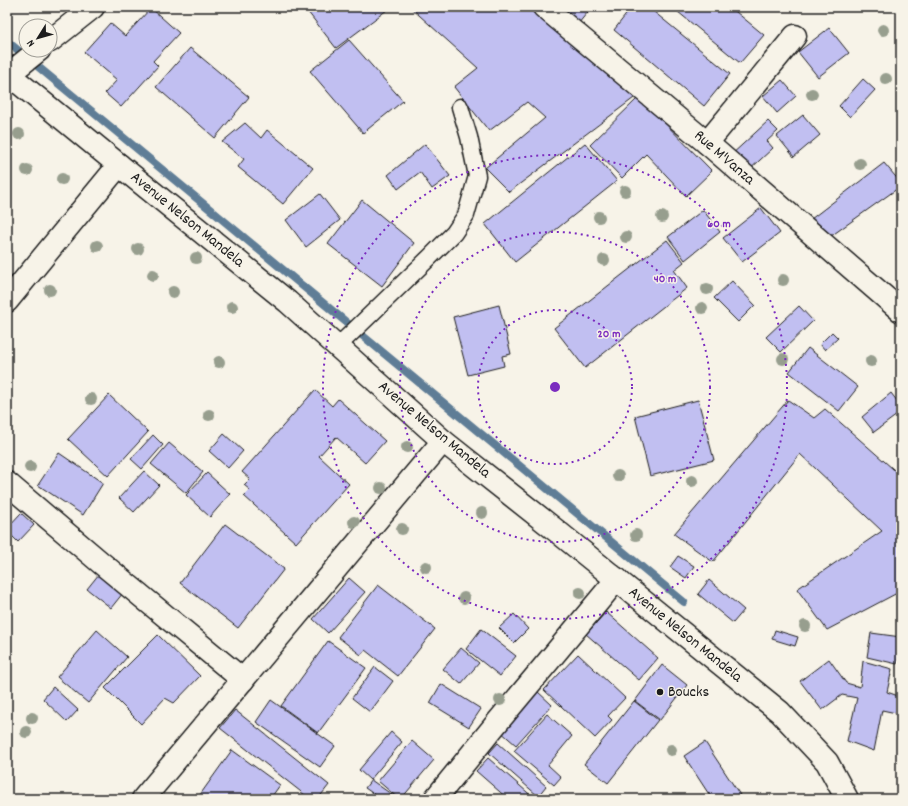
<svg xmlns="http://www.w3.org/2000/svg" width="908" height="806" font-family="Dekko,sans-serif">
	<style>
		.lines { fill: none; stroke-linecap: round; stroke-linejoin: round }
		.stream { stroke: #5f7d96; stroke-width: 8 }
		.building { fill: #c1bff1; stroke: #1c1c1c }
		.lane-casing { stroke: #1c1c1c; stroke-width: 19 }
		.street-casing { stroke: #1c1c1c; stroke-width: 25 }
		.secondary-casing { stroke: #1c1c1c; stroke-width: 25 }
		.lane { stroke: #f7f3e8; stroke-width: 16 }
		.street { stroke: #f7f3e8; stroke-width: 22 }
		.secondary { stroke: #f7f3e8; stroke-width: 22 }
		.tree { fill: #979e8e }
		.ring { fill: none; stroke: #7b2cbf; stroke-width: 2; stroke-dasharray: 2 4 }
		.poi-dot { fill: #1c1c1c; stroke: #f7f3e8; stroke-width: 1.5 }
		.labels { text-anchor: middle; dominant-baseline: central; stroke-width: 3; stroke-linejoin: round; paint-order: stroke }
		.street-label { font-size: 16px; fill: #1c1c1c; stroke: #f7f3e8 }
		.poi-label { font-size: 16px; fill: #1c1c1c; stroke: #f7f3e8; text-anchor: start }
		.centre { fill: #7b2cbf; stroke: #f7f3e8; stroke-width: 2 }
		.ring-label { font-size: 12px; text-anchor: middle; font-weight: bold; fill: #7b2cbf; stroke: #f7f3e8; stroke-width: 3; stroke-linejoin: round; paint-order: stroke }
	</style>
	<rect width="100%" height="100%" fill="#f7f3e8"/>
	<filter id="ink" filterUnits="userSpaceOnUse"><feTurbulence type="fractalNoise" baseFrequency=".025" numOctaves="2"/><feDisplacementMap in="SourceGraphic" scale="8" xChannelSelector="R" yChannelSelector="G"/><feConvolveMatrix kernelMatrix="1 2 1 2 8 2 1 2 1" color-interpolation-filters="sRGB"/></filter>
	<g filter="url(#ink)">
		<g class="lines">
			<polyline class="stream" points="7,41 684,602"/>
		</g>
		<g class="building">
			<polygon points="304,7 391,7 336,48"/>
			<polygon points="410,7 527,7 638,95 509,192 485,168 545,118 527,102 489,131 454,87 478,68"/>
			<polygon points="557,7 592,7 578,24"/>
			<polygon points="632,7 648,7 730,74 704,106 614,30"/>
			<polygon points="672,7 730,7 764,35 740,63"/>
			<polygon points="151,8 179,33 153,61 158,66 121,107 105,93 117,80 84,52 110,23 125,36"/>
			<polygon points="829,28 849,53 818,77 798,52"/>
			<polygon points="349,40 403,101 363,133 310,71"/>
			<polygon points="190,48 249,97 215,138 156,87"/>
			<polygon points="863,79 875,90 850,117 839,106"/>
			<polygon points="782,80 796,96 777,113 763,96"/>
			<polygon points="639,97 712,171 686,196 646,154 622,178 590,145"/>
			<polygon points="803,115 820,135 794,157 777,136"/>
			<polygon points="768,121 778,131 767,141 773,148 746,173 730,156"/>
			<polygon points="245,123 261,138 267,130 313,168 283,204 238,167 244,159 222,142"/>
			<polygon points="585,143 617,181 515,262 485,224"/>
			<polygon points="425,144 450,176 432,189 420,172 398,189 388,175"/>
			<polygon points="884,163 901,183 901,186 831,236 811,219"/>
			<polygon points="320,194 340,220 306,247 286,220"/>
			<polygon points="362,200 414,243 382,286 328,244"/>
			<polygon points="761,208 780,233 742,262 723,238"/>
			<polygon points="703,210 720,232 685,260 668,237"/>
			<polygon points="667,240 684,262 674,270 687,288 585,368 554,328"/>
			<polygon points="732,281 755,305 738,322 714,298"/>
			<polygon points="499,305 511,354 502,356 504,366 468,375 453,317"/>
			<polygon points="799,306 813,321 781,352 766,337"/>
			<polygon points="832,332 838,338 825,350 820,344"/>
			<polygon points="808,348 858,387 839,411 789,372"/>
			<polygon points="315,390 332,406 338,399 385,441 365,463 336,437 319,456 349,484 296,543 244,496 250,490 244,485 250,479 242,472"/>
			<polygon points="891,393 901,406 901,412 874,432 862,417"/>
			<polygon points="109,395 148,432 108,476 68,439"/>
			<polygon points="698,400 714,460 650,476 635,416"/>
			<polygon points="788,400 814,418 825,409 901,476 901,591 827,630 797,589 882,531 800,454 713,562 674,534"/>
			<polygon points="224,434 243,451 228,468 209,451"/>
			<polygon points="153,435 163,445 142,469 131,459"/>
			<polygon points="169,443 203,472 186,493 151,464"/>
			<polygon points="59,453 103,483 83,515 38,485"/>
			<polygon points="144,471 159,485 134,512 119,498"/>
			<polygon points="207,473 230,494 210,517 186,495"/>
			<polygon points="21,513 34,525 18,542 7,531 7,528"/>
			<polygon points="225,524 284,569 238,628 180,583"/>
			<polygon points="678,556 694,566 686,578 670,567"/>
			<polygon points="99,574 123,593 111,608 87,589"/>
			<polygon points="349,578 365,592 328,633 313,619"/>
			<polygon points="709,580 744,610 733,623 698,594"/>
			<polygon points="378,585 435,629 398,676 365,650 361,655 338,637"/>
			<polygon points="606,612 658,658 639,680 586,634"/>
			<polygon points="514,614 528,629 514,643 499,628"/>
			<polygon points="481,629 516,656 500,676 466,649"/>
			<polygon points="97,630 127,657 88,703 57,677"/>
			<polygon points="775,630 798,637 795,646 772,639"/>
			<polygon points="871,633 901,637 901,647 897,664 867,657"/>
			<polygon points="158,635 200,676 174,703 165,698 141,724 105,688"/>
			<polygon points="328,641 366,668 318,733 281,706"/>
			<polygon points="461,648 479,663 461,684 443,669"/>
			<polygon points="578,654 625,698 608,716 612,720 595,738 544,690"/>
			<polygon points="829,659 846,683 860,687 863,661 892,669 887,692 901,697 901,714 882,710 874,751 847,741 857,698 842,695 822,710 800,681"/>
			<polygon points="662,665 687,685 660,720 635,701"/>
			<polygon points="375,667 393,681 370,712 352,698"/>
			<polygon points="441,684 481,709 469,727 430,703"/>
			<polygon points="53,687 78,710 67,722 43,699"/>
			<polygon points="537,691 552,705 516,745 500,731"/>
			<polygon points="271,700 335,746 320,767 256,722"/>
			<polygon points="634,701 658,720 608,783 584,764"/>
			<polygon points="235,710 329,785 318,799 310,799 220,728"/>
			<polygon points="547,714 572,736 548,765 561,777 554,785 514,751"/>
			<polygon points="391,732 402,742 370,780 359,770"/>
			<polygon points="412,741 434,760 401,799 399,799 378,781"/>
			<polygon points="705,742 740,795 733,799 712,799 684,756"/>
			<polygon points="498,743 546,786 538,796 489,753"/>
			<polygon points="232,750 280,785 270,799 197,799"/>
			<polygon points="488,758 535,799 508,799 476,771"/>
			<polygon points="371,780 398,799 381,799 365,788"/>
		</g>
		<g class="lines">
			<defs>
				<polyline id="lane" points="338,346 430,257 454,233 466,215 477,176 469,137 460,107"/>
				<g id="street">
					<polyline points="544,7 707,143 901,311"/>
					<polyline points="50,41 93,7"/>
					<polyline points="9,74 39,50"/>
					<polyline points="707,143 795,36"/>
					<polyline points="7,301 119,165"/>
					<polyline points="7,483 100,562 243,680"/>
					<polyline points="143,799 443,441"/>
					<polyline points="435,799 496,724 617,579"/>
				</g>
				<polyline id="secondary" points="7,73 119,165 288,302 443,441 558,532 780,712 827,762 847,799"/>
			</defs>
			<use href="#lane" class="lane-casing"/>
			<use href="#street" class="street-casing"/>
			<use href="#secondary" class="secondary-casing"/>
			<use href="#lane" class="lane"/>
			<use href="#street" class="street"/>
			<use href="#secondary" class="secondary"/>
		</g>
		<g class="tree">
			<circle cx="883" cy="30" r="6"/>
			<circle cx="886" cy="79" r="6"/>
			<circle cx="812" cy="94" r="6"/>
			<circle cx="19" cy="134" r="6"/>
			<circle cx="860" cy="164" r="6"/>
			<circle cx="27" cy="170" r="6"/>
			<circle cx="62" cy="179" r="6"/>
			<circle cx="625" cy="191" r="6"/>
			<circle cx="599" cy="217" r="6"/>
			<circle cx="662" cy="217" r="6"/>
			<circle cx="626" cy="237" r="6"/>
			<circle cx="97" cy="246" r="6"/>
			<circle cx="138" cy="249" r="6"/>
			<circle cx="196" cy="258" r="6"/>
			<circle cx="604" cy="260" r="6"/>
			<circle cx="153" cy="275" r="6"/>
			<circle cx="783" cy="280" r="6"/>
			<circle cx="707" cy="289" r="6"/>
			<circle cx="50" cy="290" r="6"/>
			<circle cx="173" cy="292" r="6"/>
			<circle cx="232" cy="307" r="6"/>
			<circle cx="702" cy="308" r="6"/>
			<circle cx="783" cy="359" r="6"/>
			<circle cx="871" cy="361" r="6"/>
			<circle cx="219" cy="362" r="6"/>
			<circle cx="91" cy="399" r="6"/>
			<circle cx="209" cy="415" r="6"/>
			<circle cx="407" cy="447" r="6"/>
			<circle cx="30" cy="467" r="6"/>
			<circle cx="618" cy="476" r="6"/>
			<circle cx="692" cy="481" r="6"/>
			<circle cx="381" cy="488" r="6"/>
			<circle cx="482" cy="513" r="6"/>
			<circle cx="354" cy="522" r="6"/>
			<circle cx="402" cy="529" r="6"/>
			<circle cx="636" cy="535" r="6"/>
			<circle cx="426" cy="567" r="6"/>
			<circle cx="580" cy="593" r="6"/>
			<circle cx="464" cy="598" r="6"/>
			<circle cx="805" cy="626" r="6"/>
			<circle cx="500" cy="700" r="6"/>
			<circle cx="32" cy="718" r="6"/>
			<circle cx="26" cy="732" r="6"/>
			<circle cx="671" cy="750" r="6"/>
		</g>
	</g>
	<g class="ring">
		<circle cx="555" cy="387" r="77"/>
		<circle cx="555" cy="387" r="155"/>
		<circle cx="555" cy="387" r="232"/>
	</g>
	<circle class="poi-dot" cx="660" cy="692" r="4"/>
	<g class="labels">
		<g class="street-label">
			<text transform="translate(724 158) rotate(41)">Rue M'Vanza</text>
			<text transform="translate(187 220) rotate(39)">Avenue Nelson Mandela</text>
			<text transform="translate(434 430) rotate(40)">Avenue Nelson Mandela</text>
			<text transform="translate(685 635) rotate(39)">Avenue Nelson Mandela</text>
		</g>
		<g class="poi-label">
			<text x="668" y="692">Boucks</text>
		</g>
	</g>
	<circle cx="555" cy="387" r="6" class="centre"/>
	<g class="ring-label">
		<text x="719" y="227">60 m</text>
		<text x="665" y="282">40 m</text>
		<text x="609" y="337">20 m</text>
	</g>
	<rect width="908" height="806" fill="none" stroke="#f7f3e8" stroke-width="24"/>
	<rect x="12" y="12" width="884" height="782" fill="none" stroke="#1c1c1c" stroke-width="1.5" filter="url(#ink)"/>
	<g transform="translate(38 38) rotate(233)"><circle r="19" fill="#f7f3e8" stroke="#9f9d96"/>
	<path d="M0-3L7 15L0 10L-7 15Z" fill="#1c1c1c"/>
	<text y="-6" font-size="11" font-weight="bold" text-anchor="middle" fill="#1c1c1c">N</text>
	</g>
</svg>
